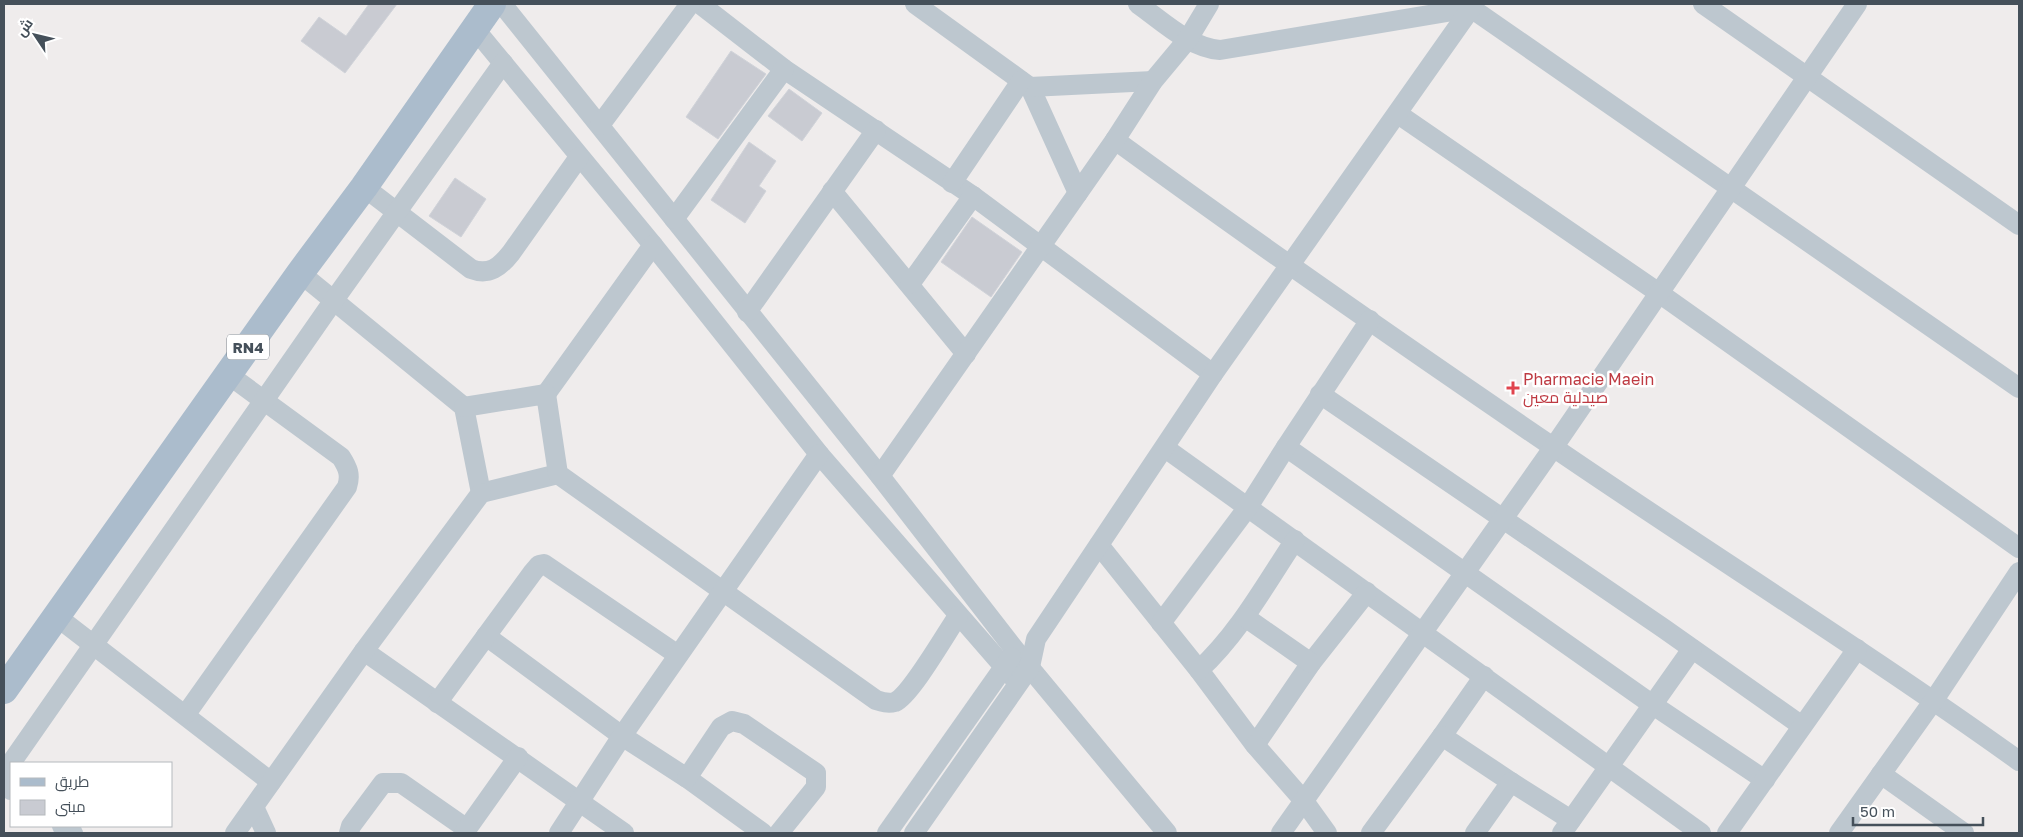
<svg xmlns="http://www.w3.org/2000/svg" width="2023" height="837" font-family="'Golos Text',Cairo,sans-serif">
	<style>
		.building { fill: #c9cbd2; stroke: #d0d3d9 }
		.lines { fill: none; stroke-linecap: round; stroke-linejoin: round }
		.street { stroke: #bdc7cf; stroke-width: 20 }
		.primary { stroke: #abbccc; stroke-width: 28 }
		.health-dot { fill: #e0444e; stroke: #fff; stroke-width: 2 }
		.labels { text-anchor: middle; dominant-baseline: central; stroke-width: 5; stroke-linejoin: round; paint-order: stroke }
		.shield { fill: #fff; stroke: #7d848c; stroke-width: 1 }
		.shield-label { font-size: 15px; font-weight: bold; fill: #45505a }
		.health-label { font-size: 16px; fill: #be3a42; stroke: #fff; text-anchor: start }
	</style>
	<rect width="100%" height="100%" fill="#efecec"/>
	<g class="building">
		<polygon points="369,4 397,4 345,73 301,41 319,17 346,36"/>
		<polygon points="731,51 766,74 718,139 686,117"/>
		<polygon points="789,89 822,113 802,141 768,116"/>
		<polygon points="749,142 776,161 759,186 766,191 745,223 711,200"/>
		<polygon points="455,178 486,199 461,237 429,216"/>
		<polygon points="972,217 1022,252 991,297 941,262"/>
	</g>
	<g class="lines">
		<g class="street">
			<polyline points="502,4 880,476 1015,650 1167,833"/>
			<polyline points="700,4 784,69 973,196 1213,374"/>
			<polyline points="915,4 1030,87 1078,193"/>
			<path d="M1138 4C1162 21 1190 48 1220 50L1471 8 2019 388"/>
			<polyline points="1703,4 2019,225"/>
			<polyline points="474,28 653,245 819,454 1018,683"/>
			<polyline points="1030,87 1153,81"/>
			<polyline points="1398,114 1659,293 2019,548"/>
			<polyline points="600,125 690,4"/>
			<path d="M1115 140C1259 245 1406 347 1553 447 1708 553 1867 652 2019 761"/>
			<polyline points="952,183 1021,81"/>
			<path d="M364 187 471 269C489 276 500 267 511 253L579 157"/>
			<polyline points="832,191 966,354"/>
			<polyline points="674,219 784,69"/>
			<polyline points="300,273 464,407 481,493 558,474"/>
			<polyline points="910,284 973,196"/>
			<polyline points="747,312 876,130"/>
			<polyline points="546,394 653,245"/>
			<polyline points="1320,394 1663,628 1802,726"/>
			<path d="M464 407 546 394 558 474 876 700C882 702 888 704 895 702 911 695 946 633 958 616"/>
			<polyline points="1286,447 1653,705 1765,780"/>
			<polyline points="1165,448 1701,833"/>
			<polyline points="880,476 1115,140 1153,81 1188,39 1209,4"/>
			<path d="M1295 540C1265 585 1239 633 1199 670L1255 745 1311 663 1367 592"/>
			<polyline points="1099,545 1199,670"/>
			<polyline points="56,616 271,782"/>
			<polyline points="1245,617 1311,663"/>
			<polyline points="1161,623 1248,507 1286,447 1370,320"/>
			<polyline points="486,636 622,736 687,778 763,833"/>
			<polyline points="364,651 624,833"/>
			<polyline points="1484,676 1442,736 1511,782"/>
			<polyline points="437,703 533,572 539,565 544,564 678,655"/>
			<path d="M186 714 347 487C351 475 348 468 341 457L229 375"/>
			<polyline points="1255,745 1304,801 1327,833"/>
			<polyline points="4,773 334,300 503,63"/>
			<polyline points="1881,774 1964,833"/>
			<polyline points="687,778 721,727 732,721 744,724 816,773 816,787 779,833"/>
			<polyline points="4,785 11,790"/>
			<polyline points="254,807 266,833"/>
			<polyline points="62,826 73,833"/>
			<polyline points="235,833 364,651 481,493"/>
			<polyline points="349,833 351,826 383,783 401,783 467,829"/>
			<polyline points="464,833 518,757"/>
			<polyline points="559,833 622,736 819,454"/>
			<polyline points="887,833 1011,657"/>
			<polyline points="914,833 1030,667 1036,639 1213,374 1474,4"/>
			<polyline points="1281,833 1553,448 1857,4"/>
			<polyline points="1371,833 1442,736"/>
			<polyline points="1475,833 1511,782 1571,820"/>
			<polyline points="1562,833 1692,649"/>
			<polyline points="1727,833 1857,649"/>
			<polyline points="1839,833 1934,700 2019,572"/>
		</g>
		<polyline class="primary" points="4,690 300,273 364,187 492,4"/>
	</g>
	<path class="health-dot" d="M1510.5 380.5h5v5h5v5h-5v5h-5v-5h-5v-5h5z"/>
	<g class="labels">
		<rect class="shield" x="227" y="334.5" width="42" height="25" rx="4"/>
		<g class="shield-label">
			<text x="248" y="347">RN4</text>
		</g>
		<g class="health-label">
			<text x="1523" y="379">Pharmacie Maein<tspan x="1523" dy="18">صيدلية معين</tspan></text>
		</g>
	</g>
	<rect width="2023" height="837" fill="none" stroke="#45505a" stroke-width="10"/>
	<rect x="10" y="762" width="162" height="65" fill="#ffffff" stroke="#b5b9bd"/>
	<rect x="20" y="778" width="25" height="8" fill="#abbccc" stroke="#b5b9bd"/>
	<text x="55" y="787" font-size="15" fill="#45505a">طريق</text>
	<rect x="20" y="800" width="25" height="15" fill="#c9cbd2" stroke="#b5b9bd"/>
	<text x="55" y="812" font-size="15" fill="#45505a">مبنى</text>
	<g transform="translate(35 35) rotate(305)" stroke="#ffffff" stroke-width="4" paint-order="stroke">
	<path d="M0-4L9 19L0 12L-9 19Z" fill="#45505a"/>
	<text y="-8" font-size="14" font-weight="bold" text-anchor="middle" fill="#45505a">ش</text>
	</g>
	<path d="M1853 817v8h130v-8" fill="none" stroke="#45505a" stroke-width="2.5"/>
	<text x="1860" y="817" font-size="15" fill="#45505a" stroke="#ffffff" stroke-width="4" paint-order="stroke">50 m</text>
</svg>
